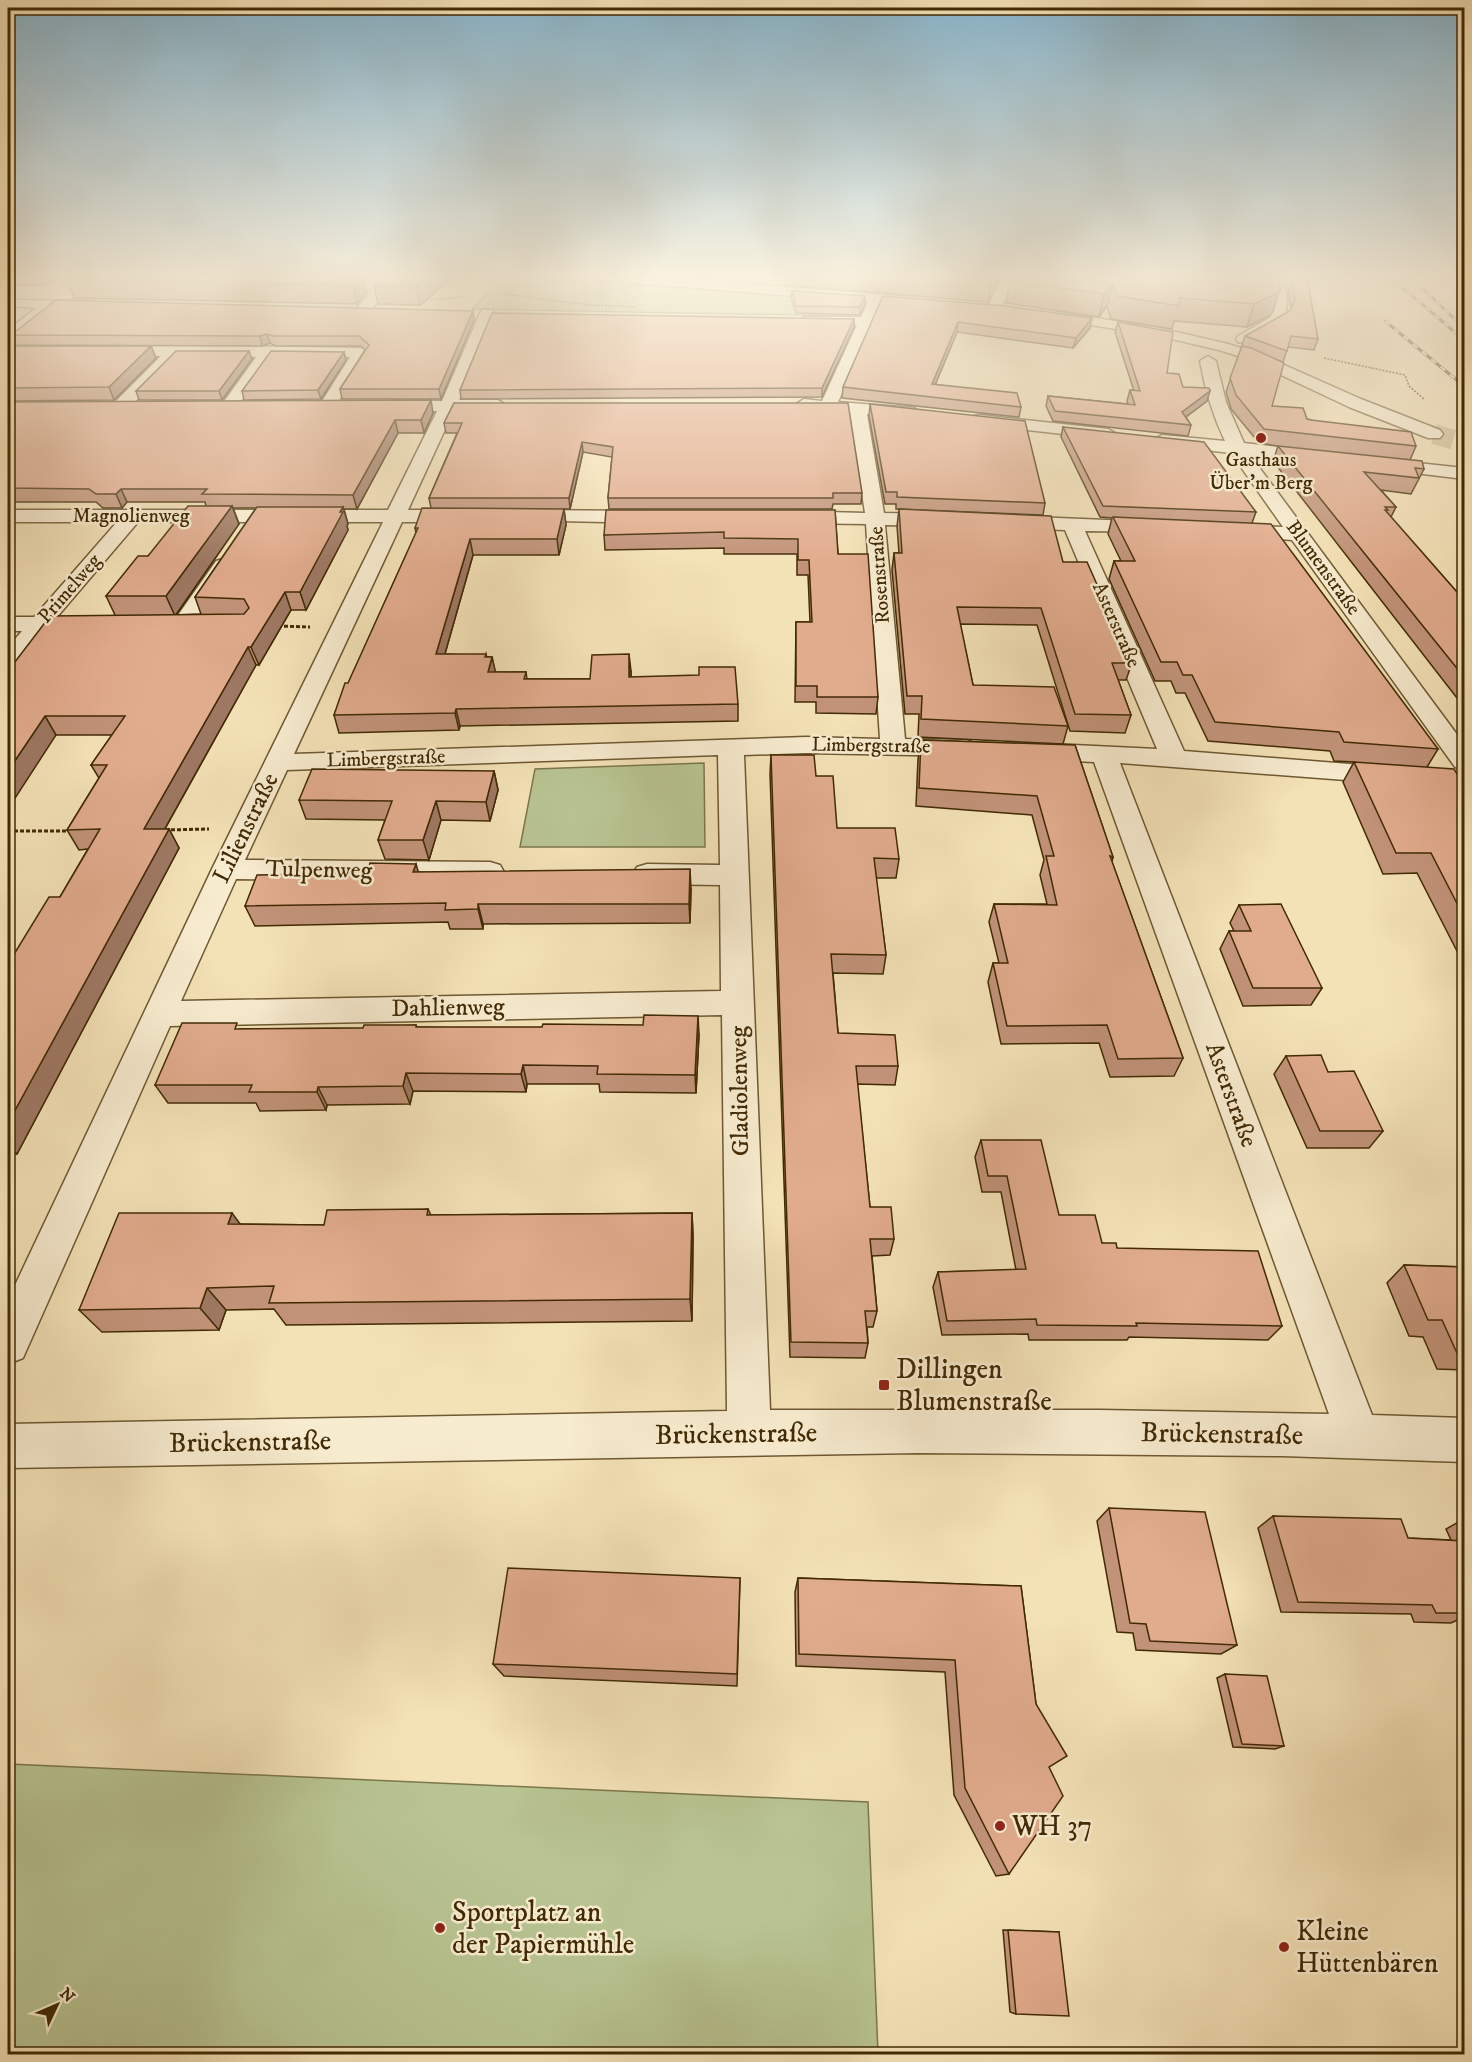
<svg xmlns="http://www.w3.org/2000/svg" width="1472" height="2062" font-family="'IM FELL DW Pica',serif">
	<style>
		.green { fill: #b8c492; stroke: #7c774c; stroke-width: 1.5 }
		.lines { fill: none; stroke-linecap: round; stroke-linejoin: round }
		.minor-tunnel { stroke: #d0bd93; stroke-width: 20; stroke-dasharray: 20 10; stroke-linecap: butt }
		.minor-casing { stroke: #6e5832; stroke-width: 3 }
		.path-far1 { stroke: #412a05; stroke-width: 1.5; stroke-dasharray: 2 1.5; stroke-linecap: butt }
		.path { stroke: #412a05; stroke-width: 3; stroke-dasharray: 4 2; stroke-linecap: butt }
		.minor { fill: #f8ecd0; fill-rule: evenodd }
		.rail-casing { stroke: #412a05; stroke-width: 3 }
		.rail { stroke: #f8ecd0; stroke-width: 2; stroke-dasharray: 6; stroke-linecap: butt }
		.wall { fill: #c29379; stroke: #412a05; stroke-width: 1.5; fill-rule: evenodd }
		.shaded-wall { fill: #9e7863; stroke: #412a05; stroke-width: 1.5 }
		.building { fill: #e1ab8d; stroke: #412a05; stroke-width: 1.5 }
		.poi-dot { fill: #8f2418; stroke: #f8ecd0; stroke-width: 2 }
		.labels { text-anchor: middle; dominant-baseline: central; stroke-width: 5; stroke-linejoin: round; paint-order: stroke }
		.far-poi-label { font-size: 20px; fill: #412a05; stroke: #f8ecd0 }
		.far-street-label { font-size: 20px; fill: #412a05; stroke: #f8ecd0 }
		.street-label { font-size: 24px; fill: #412a05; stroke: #f8ecd0 }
		.near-poi-label { font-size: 28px; fill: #412a05; stroke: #f8ecd0; text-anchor: start }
		.near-street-label { font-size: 28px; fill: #412a05; stroke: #f8ecd0 }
	</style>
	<rect width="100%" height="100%" fill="#f4e2b7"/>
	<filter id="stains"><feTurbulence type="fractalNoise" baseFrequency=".00333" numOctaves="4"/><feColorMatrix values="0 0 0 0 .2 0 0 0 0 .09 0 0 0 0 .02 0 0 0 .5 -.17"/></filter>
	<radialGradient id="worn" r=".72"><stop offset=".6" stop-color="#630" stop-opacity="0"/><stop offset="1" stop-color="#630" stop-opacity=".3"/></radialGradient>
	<g class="green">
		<polygon points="506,276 519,276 861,300 851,316 472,309"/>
		<polygon points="704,763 705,847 520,847 535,769"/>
		<polygon points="8,1764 868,1802 878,2054 8,2054"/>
	</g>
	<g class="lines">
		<polyline class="minor-tunnel" points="1434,434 1464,443"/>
		<defs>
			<g id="minor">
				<path d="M358 276H372L383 290C380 300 372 313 361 315L354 311 367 297 369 291 361 284Z"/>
				<path d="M590 276H651L926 298 933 302 926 306 881 303 838 402 914 408 922 413 914 418 867 414 884 513 942 514 952 520 942 526 885 525 905 739 966 740 975 743 979 748 975 753 966 756 806 753 744 755 770 1410H1100L1329 1414 1094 762 1032 759 1023 756 1019 751 1023 746 1032 743 1157 749 1065 530 1009 528 999 522 1009 516 1155 522 1162 524 1165 528 1162 532 1085 531 1184 751 1464 773V789L1120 763 1372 1415 1464 1418V1462L1282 1456 918 1453 8 1468V1424L727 1411 722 1015 170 1026 23 1358 8 1364V1300L212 869 383 522H138L57 617 96 619 99 624 96 629 46 631 16 666 8 668V647L22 631H8V617H34L117 522H8V510H388L437 411H387L379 406 387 401H442L480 313 482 310H492L494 313 459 400H498L506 405 498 410H454L408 510H465L475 516 465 522H402L294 754 806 737 880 739 866 524 790 523 780 517 790 511 865 513 850 413 804 409 796 404 804 399 822 401 857 325 809 324 804 323 802 320 804 317H861L868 302 596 280ZM718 755 720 865 647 864 637 867 633 874 637 881 647 884 720 885 721 991 181 1001 236 879 490 882 500 879 504 872 500 865 490 862 245 860 287 770Z"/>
				<polygon points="1003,276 1016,276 999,311 989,311 987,308"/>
				<path d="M1270 276H1284C1288 307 1292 321 1261 336 1253 340 1246 344 1238 342L1236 339 1238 336 1271 317 1273 302Z"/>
				<polygon points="8,300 95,301 102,305 95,309 53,308 8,341 8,330 36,308 8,306"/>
				<polygon points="1046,310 1159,328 1228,344 1257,353 1361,399 1440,430 1443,434 1440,438 1428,438 1349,407 1247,359 1219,350 1159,336 1041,317 1041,311"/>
				<polygon points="176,345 361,348 369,353 333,410 327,411 319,406 350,357 272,357 234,411 228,412 220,407 256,357 179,356 125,412 113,412 111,408 113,404 161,356 108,356 100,351 103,348"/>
				<path d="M1208 356 1216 361 1226 402 1244 443 1320 452 1329 457 1320 462 1250 455 1464 744V769L1455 767 1292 540 1227 535 1224 531 1227 527 1234 525 1283 527 1231 453 1162 445 1153 440 1162 435 1225 441C1213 416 1205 389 1200 361Z"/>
				<polygon points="980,415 1108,429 1117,434 1108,439 974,424 972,420 974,416"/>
				<polygon points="1380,459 1464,468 1464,479 1374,468 1371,464 1374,460"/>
				<polygon points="520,510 651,511 661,517 651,523 513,520 510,516"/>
				<polygon points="223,559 230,561 233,565 193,625 190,630 174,630 171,625 216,561"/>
			</g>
		</defs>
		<use href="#minor" class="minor-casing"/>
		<g class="path-far1">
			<polyline points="504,294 590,305 636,307"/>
			<polyline points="508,294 517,276"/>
			<polyline points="423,300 466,297"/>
			<polyline points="1324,358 1405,375 1409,386 1425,400"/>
		</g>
		<g class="path">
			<polyline points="278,626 310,627"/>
			<polyline points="165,830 209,829"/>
			<polyline points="8,831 71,831"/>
		</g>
		<use href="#minor" class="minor"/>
		<defs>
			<g id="rail">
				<polyline points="1389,276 1464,340"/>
				<polyline points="1410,276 1464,328"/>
				<polyline points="1385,321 1464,386"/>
			</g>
		</defs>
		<use href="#rail" class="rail-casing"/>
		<use href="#rail" class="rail"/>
	</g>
	<g class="wall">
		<polygon points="8,276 61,276 46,285 8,285"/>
		<polygon points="69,276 363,276 366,292 357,304 74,298 66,279 69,277"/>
		<polygon points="374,276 454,276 420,305 378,304 374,285 377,280"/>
		<polygon points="784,276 1000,276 988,302 787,285"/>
		<polygon points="1278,276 1273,311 1269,316 1247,327 1174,321 1172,329 1111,319 1107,306 1099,317 1006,303 1010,281"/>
		<polygon points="1292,281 1318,339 1314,350 1288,347 1283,362 1275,359 1272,406 1307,419 1416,446 1410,460 1424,469 1411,494 1381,490 1396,507 1391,517 1464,600 1464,707 1273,461 1278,446 1259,443 1231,409 1226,392 1245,336 1290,311 1291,309 1288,291"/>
		<polygon points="792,291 865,304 860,315 796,313 791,298"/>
		<polygon points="883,296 1090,328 1073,348 957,332 935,385 1021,407 1019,417 842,398 843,387"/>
		<polygon points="854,319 854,327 822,397 461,399 460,390"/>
		<polygon points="474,320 441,399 342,399 340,389 365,350 361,346 276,346 270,343 262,346 15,345 11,335"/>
		<polygon points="1118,322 1167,373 1183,387 1207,401 1186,417 1191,425 1188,436 1053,421 1046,406 1048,396 1128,404 1127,401 1130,390 1134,391 1115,332"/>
		<path d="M8 346H151L156 358 114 400 8 401V402L433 413 424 433H398L357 509H344L348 524 347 526 348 530 306 610H291L259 665H256L165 829H169L179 848 17 1154H8V964L60 897 88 849 79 850 67 830 99 778 91 765 112 735H56L8 671 115 615 106 596 148 556 206 506 205 502H127L122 508H103L96 502H8ZM233 508H256L195 597 201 614 176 615 239 524Z"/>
		<polygon points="344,352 346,360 321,399 244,400 242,391"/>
		<polygon points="252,359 222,400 139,400 136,391"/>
		<polygon points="454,403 862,493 861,504 833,504 832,509 609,509 608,498 612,457 583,452 570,509 564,509 566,525 559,555 473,555 445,654 492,657 495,672 526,672 527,679 590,679 631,671 631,677 738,704 738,721 460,726 459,730 339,733 334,715 416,533 415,528 431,508 429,498 457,433 446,433 444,423"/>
		<polygon points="870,404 1045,503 1043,515 896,509 896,504 885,504 869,416"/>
		<polygon points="1063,427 1256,512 1252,523 1438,749 1427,767 1464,785 1464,953 1458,953 1417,873 1383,874 1343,782 1354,762 1334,761 1330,751 1208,741 1185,693 1176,693 1171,681 1155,681 1109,579 1114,561 1121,561 1108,534 1112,518 1100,517 1061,437"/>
		<polygon points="899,509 1063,562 1132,663 1126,680 1118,680 1131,715 1125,733 1070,731 1037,625 960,624 973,685 1068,726 1063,744 918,737 919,714 905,714 892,570 894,553 899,553 897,526"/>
		<polygon points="835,510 838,554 878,697 876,714 816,713 816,702 795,702 796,622 810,622 808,575 797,575 797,554 724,554 724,548 605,550 604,535"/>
		<polygon points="921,740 1075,745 1113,857 1112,862 1183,1058 1174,1076 1110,1077 1099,1043 1001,1044 988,982 993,963 999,963 989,922 994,904 1047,904 1040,875 1044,860 1032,815 916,806 918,759"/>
		<polygon points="771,755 816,776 837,828 899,859 896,878 876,878 886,955 883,974 833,973 838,1033 898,1066 895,1085 857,1084 870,1207 894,1239 890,1255 872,1256 877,1311 873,1327 867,1327 868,1343 865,1358 790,1357 770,774"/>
		<polygon points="494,771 498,790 490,821 441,820 429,860 385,859 378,840 385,820 306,819 299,800"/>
		<polygon points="418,872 691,889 690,923 483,924 483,929 450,929 448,922 255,926 245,906"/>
		<polygon points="1239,905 1322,988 1311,1005 1243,1006 1220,949 1229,931 1234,931 1230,923"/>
		<polygon points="416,1025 417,1027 699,1034 696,1093 600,1092 599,1084 527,1084 526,1092 413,1091 410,1104 327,1105 326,1110 260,1111 256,1103 168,1103 155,1085 240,1029 363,1028"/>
		<polygon points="1286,1056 1328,1072 1383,1131 1369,1148 1307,1148 1274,1074"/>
		<polygon points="981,1140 1059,1215 1102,1243 1117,1248 1282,1326 1268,1340 1129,1337 1127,1340 1029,1340 1028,1334 942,1335 933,1287 938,1272 1016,1270 1001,1192 982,1192 975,1157"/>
		<polygon points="428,1209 431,1215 692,1213 693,1237 692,1321 286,1325 274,1309 226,1310 219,1330 102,1332 79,1310 240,1224 324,1225"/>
		<polygon points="1404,1265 1464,1267 1464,1370 1437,1369 1423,1337 1409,1336 1387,1283"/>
		<polygon points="1109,1508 1237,1645 1221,1654 1136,1650 1133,1633 1117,1632 1097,1521"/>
		<polygon points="1273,1516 1408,1538 1451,1540 1446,1529 1464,1519 1464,1617 1451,1623 1414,1622 1411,1614 1281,1612 1258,1528"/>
		<polygon points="740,1578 737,1686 504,1676 493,1664"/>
		<polygon points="798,1578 1021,1586 1036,1704 1049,1767 1009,1874 996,1876 954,1795 945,1672 796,1666 795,1592"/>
		<polygon points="1225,1674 1284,1746 1275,1749 1233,1747 1217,1678"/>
		<polygon points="1003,1930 1059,1932 1016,2014 1010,2012"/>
	</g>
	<g class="shaded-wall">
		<polygon points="42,276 61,276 46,285"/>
		<polygon points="359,276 363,276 366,292 357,304 353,285"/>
		<polygon points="428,276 454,276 420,305 416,286"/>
		<polygon points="993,276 1000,276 988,302 991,279"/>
		<polygon points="1113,284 1107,306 1099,317 1104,294"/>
		<polygon points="1280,289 1273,311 1269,316 1247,327 1254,304"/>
		<polygon points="865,296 865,304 860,315 860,307"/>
		<polygon points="473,311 474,320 441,399 439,389"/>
		<polygon points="1092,318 1090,328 1073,348 1076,338"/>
		<polygon points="854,319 854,327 822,397 822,388"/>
		<polygon points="958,322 957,332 931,395 932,384"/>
		<polygon points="267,334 270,343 262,346 260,336"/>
		<polygon points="151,346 156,358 114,400 109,387"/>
		<polygon points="249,351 252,359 222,400 219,391"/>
		<polygon points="344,352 346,360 321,399 318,390"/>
		<polygon points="1210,391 1207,401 1179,422 1182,412"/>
		<polygon points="431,400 433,413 424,433 421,420"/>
		<polygon points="395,420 398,433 357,509 353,495"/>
		<polygon points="582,442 583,452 570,509 569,498"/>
		<polygon points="121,489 127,502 122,508 116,494"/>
		<polygon points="232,506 239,524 175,616 166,596"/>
		<polygon points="343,507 348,524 347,526 348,530 306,610 300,592"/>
		<polygon points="564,509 566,525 559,555 557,539"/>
		<polygon points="470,539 473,555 440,671 436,654"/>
		<polygon points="285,592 291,610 259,665 251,647"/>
		<polygon points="248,647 256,665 154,848 144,829"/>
		<polygon points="486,654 489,669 492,657 496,674 492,689 485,657"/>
		<polygon points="629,654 631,671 631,694 629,677"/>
		<polygon points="456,709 460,726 459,730 455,713"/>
		<polygon points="45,716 56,735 8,809 8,771"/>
		<polygon points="494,771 498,790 490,821 486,802"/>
		<polygon points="436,801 441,820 429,860 423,840"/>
		<polygon points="169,829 179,848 17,1154 8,1144 8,1123"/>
		<polygon points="416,864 422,884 413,872"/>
		<polygon points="690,869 691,889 690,923 689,904"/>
		<polygon points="478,904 483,924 483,929 478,909"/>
		<polygon points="698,1016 699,1034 696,1093 695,1075"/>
		<polygon points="523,1065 527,1084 526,1092 521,1074"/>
		<polygon points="406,1073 413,1091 410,1104 403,1086"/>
		<polygon points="318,1087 327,1105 326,1110 317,1092"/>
		<polygon points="232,1213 249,1236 228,1224"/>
		<polygon points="692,1213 693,1237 692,1321 690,1299"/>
		<polygon points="207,1288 226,1310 219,1330 200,1308"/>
	</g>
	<g class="building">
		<polygon points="71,276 359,276 353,285 66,279"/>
		<polygon points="379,276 428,276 416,286 374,285"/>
		<polygon points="956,276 993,276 991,279"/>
		<polygon points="1012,276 1278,276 1280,289 1277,293 1254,304 1180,298 1179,306 1117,296 1113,284 1104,294 1010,281"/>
		<polygon points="1292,281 1308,283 1318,339 1291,336 1287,351 1245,336 1290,311 1295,301"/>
		<polygon points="792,291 865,296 860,307 796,306"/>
		<polygon points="883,296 1006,306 1092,318 1076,338 958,322 932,384 1017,393 1021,407 843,387"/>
		<polygon points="56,300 473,311 439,389 340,389 369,345 359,336 273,336 267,334 260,336 11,335"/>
		<polygon points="492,313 854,319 822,388 460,390"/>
		<polygon points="1118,322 1173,332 1167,373 1179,374 1183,387 1209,388 1210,391 1182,412 1191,425 1055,411 1048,396 1135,405 1130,390 1140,391"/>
		<polygon points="8,346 151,346 109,387 8,388"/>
		<polygon points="1242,346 1251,348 1284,363 1272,406 1303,408 1307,419 1311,420 1411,432 1416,446 1264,429 1236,395 1230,378"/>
		<polygon points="176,351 249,351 219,391 136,391"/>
		<polygon points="271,351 344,352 318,390 242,391"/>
		<polygon points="431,400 421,420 395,420 353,495 202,494 207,489 121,489 116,494 96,494 89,489 8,488 8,402"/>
		<polygon points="454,403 848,403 862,493 833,493 833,498 608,498 613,447 582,442 569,498 429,498 462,423 444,423"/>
		<polygon points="870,404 1025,421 1045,503 897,497 897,492 886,492"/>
		<polygon points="1063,427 1204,442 1256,512 1103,506"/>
		<polygon points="1278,446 1422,461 1424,469 1415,468 1419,478 1364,472 1396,507 1385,507 1388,510 1385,510 1464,600 1464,677"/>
		<polygon points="188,506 232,506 166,596 106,596 138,556 148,556"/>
		<polygon points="257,507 343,507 340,512 343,512 300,592 285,592 251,647 248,647 144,829 169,829 8,1123 8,1002 14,991 8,991 8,964 49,897 60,897 100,829 67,830 107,765 91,765 125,716 45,716 8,771 8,671 50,616 244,614 249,608 244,599 195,597"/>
		<polygon points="422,508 564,509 557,539 470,539 436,654 486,654 485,657 492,657 488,672 526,672 524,679 590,679 592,655 629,654 629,677 699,675 699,667 735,667 738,704 456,709 455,713 334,715 345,683 348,683 418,528 415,528"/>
		<polygon points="899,509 1051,516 1063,562 1087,562 1132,663 1112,663 1131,715 1075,714 1041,608 957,607 973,685 1054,687 1068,726 921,719 922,696 907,696 894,553 902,553"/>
		<polygon points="606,510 835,510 838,554 868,554 878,697 817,697 817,686 796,686 796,622 812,622 809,560 798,560 798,539 724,538 724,532 604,535"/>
		<polygon points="1113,517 1271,524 1438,749 1344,742 1339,732 1215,722 1192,675 1183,675 1177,662 1161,662 1114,561 1135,561"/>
		<polygon points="921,740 1075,745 1113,857 1110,856 1183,1058 1118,1059 1107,1025 1007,1026 993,963 1008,963 994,904 1057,905 1046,856 1054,856 1037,796 919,788"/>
		<polygon points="771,755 814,755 816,776 833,776 837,828 895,828 899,859 874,858 886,955 831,954 838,1033 895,1035 898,1066 856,1066 870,1207 891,1207 894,1239 870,1239 877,1311 865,1311 868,1343 791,1342"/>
		<polygon points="1354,762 1454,769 1464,785 1464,917 1431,853 1396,853"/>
		<polygon points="312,769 494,771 486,802 436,801 423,840 378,840 392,801 299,800"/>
		<polygon points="370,863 416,864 413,872 690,869 689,904 478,904 478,909 445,910 446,903 245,906 257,875 366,873"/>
		<polygon points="1281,904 1322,988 1253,988 1229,931 1251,931 1239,905"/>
		<polygon points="644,1015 698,1016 695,1075 597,1074 598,1066 523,1065 521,1074 406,1073 403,1086 318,1087 317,1092 249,1092 252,1085 155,1085 182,1023 237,1023 235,1029 363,1028 364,1025 416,1025 416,1027 542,1027 543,1024 643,1025"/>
		<polygon points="1321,1055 1328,1072 1354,1071 1383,1131 1320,1131 1286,1056"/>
		<polygon points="981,1140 1041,1140 1059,1215 1095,1215 1102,1243 1116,1243 1117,1248 1258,1251 1282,1326 1136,1323 1137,1326 1037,1325 1036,1319 947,1321 938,1272 1026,1269 1007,1176 988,1176"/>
		<polygon points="428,1209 427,1215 692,1213 690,1299 269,1303 274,1286 207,1288 200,1308 79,1310 119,1213 232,1213 228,1224 324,1225 327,1210"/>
		<polygon points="1404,1265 1464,1267 1464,1354 1457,1353 1442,1320 1428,1320"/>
		<polygon points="1109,1508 1205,1512 1237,1645 1150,1641 1146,1624 1130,1623"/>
		<polygon points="1273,1516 1401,1519 1408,1538 1464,1541 1464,1613 1436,1613 1432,1605 1298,1602"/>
		<polygon points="508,1568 740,1578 737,1674 493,1664"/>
		<polygon points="798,1578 1021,1586 1036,1704 1067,1756 1049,1767 1063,1796 1009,1874 965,1788 955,1660 799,1654"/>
		<polygon points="1225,1674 1267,1676 1284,1746 1242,1744"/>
		<polygon points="1008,1930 1059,1932 1069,2016 1016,2014"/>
	</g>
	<linearGradient id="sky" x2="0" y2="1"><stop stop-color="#89b8d1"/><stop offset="0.49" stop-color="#faf2df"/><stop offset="1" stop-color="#faf2df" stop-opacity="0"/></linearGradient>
	<rect width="1472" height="565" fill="url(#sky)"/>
	<g class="poi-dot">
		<circle cx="1261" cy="438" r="6"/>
		<rect x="878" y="1379" width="12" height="12" rx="3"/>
		<circle cx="1000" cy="1826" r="6"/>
		<circle cx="440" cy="1928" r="6"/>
		<circle cx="1284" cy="1947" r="6"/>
	</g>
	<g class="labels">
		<g class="far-poi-label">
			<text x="1261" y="460">Gasthaus<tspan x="1261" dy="23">Über'm Berg</tspan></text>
		</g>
		<g class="far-street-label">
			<text x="131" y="516">Magnolienweg</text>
			<text transform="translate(1323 568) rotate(54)">Blumenstraße</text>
			<text transform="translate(880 575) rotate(-94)">Rosenstraße</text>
			<text transform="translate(70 589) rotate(-49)">Primelweg</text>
			<text transform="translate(1116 625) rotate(66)">Asterstraße</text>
			<text transform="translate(871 746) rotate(1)">Limbergstraße</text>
			<text transform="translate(386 759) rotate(-2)">Limbergstraße</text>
		</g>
		<g class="street-label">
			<text transform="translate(246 828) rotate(-64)">Lilienstraße</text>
			<text transform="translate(319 870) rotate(1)">Tulpenweg</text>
			<text transform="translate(448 1008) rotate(-1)">Dahlienweg</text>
			<text transform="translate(740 1091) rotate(-91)">Gladiolenweg</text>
			<text transform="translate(1231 1095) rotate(70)">Asterstraße</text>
		</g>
		<g class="near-poi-label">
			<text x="896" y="1369">Dillingen<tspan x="896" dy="32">Blumenstraße</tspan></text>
			<text x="1012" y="1826">WH 37</text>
			<text x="452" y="1912">Sportplatz an<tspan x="452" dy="32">der Papiermühle</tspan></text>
			<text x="1296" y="1931">Kleine<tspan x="1296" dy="32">Hüttenbären</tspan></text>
		</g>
		<g class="near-street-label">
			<text transform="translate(736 1434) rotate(-1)">Brückenstraße</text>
			<text transform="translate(1222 1434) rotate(1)">Brückenstraße</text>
			<text transform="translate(250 1442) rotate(-1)">Brückenstraße</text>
		</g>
	</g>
	<rect width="1472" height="2062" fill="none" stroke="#f4e2b7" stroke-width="30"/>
	<rect x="9" y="9" width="1454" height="2044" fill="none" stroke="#412a05" stroke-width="3"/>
	<rect x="15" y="15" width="1442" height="2032" fill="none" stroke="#412a05" stroke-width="1.5"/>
	<g transform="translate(57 2005) rotate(46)" stroke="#f8ecd0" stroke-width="4.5" paint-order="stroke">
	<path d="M0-4.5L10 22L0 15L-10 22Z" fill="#412a05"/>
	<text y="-9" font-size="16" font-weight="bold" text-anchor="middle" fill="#412a05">N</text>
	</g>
	<rect width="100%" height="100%" filter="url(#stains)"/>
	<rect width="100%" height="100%" fill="url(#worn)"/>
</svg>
